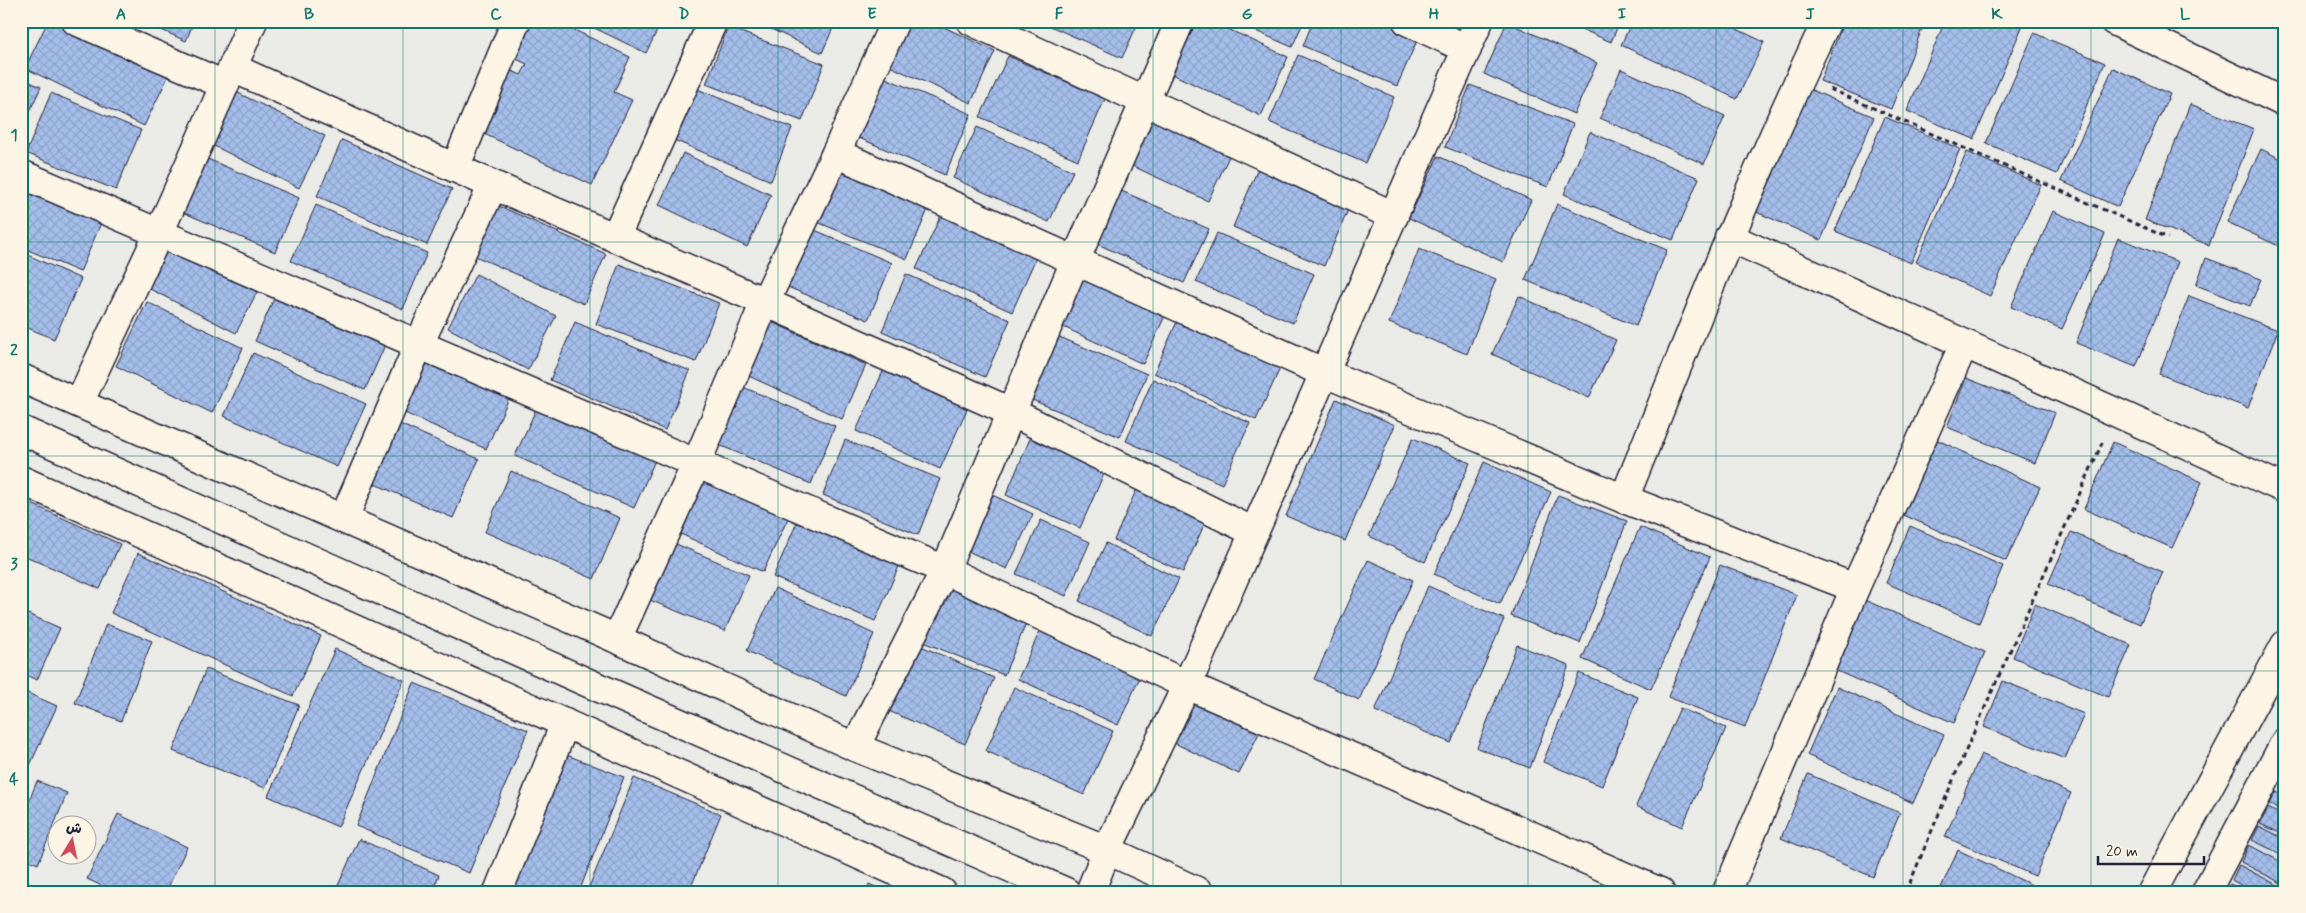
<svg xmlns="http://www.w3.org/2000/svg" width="2306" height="913" font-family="Mynerve,'Playpen Sans Arabic',sans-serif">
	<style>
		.built { fill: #d5dde8 }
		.building { fill: url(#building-cross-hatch); stroke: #22223b }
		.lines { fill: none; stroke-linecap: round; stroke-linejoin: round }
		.minor-casing { stroke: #22223b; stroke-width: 31 }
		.primary-casing { stroke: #22223b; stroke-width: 31 }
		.path { stroke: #22223b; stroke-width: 3; stroke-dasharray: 5 4; stroke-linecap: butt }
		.minor { stroke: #fcf5e5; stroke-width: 28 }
		.primary { stroke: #fcf5e5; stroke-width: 28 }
		.grid { fill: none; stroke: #0f766e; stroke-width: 1; stroke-opacity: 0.55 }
		.neatline { fill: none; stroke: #0f766e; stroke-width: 2 }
		.grid-label { font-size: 16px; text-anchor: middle; font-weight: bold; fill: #0f766e }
	</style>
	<defs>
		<pattern id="building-cross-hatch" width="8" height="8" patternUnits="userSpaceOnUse" patternTransform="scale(1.25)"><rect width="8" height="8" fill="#a4beeb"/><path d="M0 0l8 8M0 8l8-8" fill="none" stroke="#8da3ca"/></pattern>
	</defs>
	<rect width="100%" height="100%" fill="#eaeae6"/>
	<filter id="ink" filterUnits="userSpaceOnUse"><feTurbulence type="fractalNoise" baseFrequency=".02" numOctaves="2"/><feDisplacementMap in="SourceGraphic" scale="10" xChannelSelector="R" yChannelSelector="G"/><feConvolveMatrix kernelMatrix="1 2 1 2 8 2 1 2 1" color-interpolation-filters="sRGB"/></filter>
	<g filter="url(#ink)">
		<polygon class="built" points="2285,775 2285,892 2226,892 2270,804"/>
		<g class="building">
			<polygon points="21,21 31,21 21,46"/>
			<polygon points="48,21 65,21 170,73 144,126 25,68"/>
			<polygon points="141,21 194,21 186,41"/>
			<polygon points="532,21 556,21 630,57 614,92 632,100 592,185 480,132 510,70 521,75 527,64 514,58"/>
			<polygon points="580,21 662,21 646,53"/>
			<polygon points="754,21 836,21 822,53"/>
			<polygon points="902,21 931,21 995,51 971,103 883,63"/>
			<polygon points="1039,21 1139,21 1122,58"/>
			<polygon points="1194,21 1211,21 1288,57 1261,116 1170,73"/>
			<polygon points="1233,21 1304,21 1292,47"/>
			<polygon points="1313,21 1389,21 1420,34 1397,86 1303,46"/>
			<polygon points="1563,21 1620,21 1611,42"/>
			<polygon points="1632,21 1720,21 1764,42 1737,99 1621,45"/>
			<polygon points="1844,21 1925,21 1891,109 1820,81"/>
			<polygon points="1945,21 2009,21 2022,27 1974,139 1907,111"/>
			<polygon points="1507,22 1597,63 1574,114 1484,74"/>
			<polygon points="728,27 824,64 802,121 706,84"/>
			<polygon points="2034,33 2105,63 2057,174 1986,143"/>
			<polygon points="1298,55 1394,97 1365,163 1269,122"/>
			<polygon points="1008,56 1105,99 1078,160 980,117"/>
			<polygon points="2113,68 2170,94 2118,207 2061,181"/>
			<polygon points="1621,69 1725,116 1704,164 1600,118"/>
			<polygon points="876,74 971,114 945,175 850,134"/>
			<polygon points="21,78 41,87 21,130"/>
			<polygon points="1470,85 1573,124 1548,187 1445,147"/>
			<polygon points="1800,85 1874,117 1821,240 1747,208"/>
			<polygon points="690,86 792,128 771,181 669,138"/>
			<polygon points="234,91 325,136 299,188 208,143"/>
			<polygon points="51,93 141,130 116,190 26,153"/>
			<polygon points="2190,104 2254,129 2209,245 2145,220"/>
			<polygon points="1147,111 1232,150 1208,201 1124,162"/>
			<polygon points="1885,117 1960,149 1911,263 1835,231"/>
			<polygon points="977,127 1073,171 1049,222 953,178"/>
			<polygon points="1590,132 1699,178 1673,240 1564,194"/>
			<polygon points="342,140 452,189 427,245 317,196"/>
			<polygon points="2261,149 2285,161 2285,249 2227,222"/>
			<polygon points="1967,152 2041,185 1990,296 1916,262"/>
			<polygon points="683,153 771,195 747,247 659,205"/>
			<polygon points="1438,156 1531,200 1503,262 1409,218"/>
			<polygon points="203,157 299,198 275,252 180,211"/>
			<polygon points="1260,164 1351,203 1324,266 1233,227"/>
			<polygon points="839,170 929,207 907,259 817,222"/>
			<polygon points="21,180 104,216 80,272 21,247"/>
			<polygon points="1117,189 1209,229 1184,283 1093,242"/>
			<polygon points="1557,204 1667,250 1636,326 1525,280"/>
			<polygon points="316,205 427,253 403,309 291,261"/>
			<polygon points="497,205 606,254 584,304 475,256"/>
			<polygon points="943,211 1038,253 1012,312 916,269"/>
			<polygon points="2053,211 2105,234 2062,329 2011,307"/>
			<polygon points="810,228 892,263 868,320 785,286"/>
			<polygon points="1217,233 1314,274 1293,323 1196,282"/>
			<polygon points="2118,238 2178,262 2136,367 2076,343"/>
			<polygon points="163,244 257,292 236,333 142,285"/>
			<polygon points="1419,249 1496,279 1467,354 1389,323"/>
			<polygon points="21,252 81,279 54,339 21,325"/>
			<polygon points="2206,258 2261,279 2250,306 2196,285"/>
			<polygon points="619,264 719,303 696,362 596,324"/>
			<polygon points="1082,270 1168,309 1143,364 1057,324"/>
			<polygon points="476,274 556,316 528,370 448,328"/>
			<polygon points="906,274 1010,320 985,377 882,331"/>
			<polygon points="276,294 386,343 365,390 255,341"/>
			<polygon points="1519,296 1616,340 1589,398 1492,354"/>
			<polygon points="2189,296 2278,330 2248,408 2159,374"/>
			<polygon points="147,302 243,348 212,413 116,366"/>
			<polygon points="1180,315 1283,362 1256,420 1154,373"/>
			<polygon points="765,319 866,365 842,419 740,372"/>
			<polygon points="575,322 690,371 665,430 550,380"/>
			<polygon points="1050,333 1147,374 1120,437 1023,396"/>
			<polygon points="253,353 366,404 337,467 224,416"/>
			<polygon points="420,359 509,398 486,449 398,410"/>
			<polygon points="885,367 969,405 940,469 856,431"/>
			<polygon points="1966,378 2055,413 2035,463 1947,427"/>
			<polygon points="1153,379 1250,423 1222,484 1126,441"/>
			<polygon points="736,384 835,426 811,484 712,442"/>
			<polygon points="1336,399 1395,425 1345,541 1286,516"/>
			<polygon points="537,407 656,458 634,508 515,456"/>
			<polygon points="395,422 479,459 453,518 368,481"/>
			<polygon points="1032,434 1107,467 1080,528 1006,495"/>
			<polygon points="1931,437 2040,487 2006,561 1897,512"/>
			<polygon points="1413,438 1470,463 1425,562 1369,536"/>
			<polygon points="845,440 940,479 918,535 823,495"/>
			<polygon points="2113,442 2202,482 2172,548 2084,509"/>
			<polygon points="1484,462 1551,492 1500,604 1434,574"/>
			<polygon points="511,471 620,518 594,579 485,532"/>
			<polygon points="696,474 789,516 763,572 670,529"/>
			<polygon points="1139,484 1208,516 1183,572 1114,540"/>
			<polygon points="986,492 1033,514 1007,569 961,548"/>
			<polygon points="1558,495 1627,521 1580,643 1511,616"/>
			<polygon points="21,499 120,544 100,589 21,554"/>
			<polygon points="798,520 900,564 875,621 773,577"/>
			<polygon points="1041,520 1090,542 1066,596 1016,574"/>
			<polygon points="1910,526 2003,566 1979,623 1886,583"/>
			<polygon points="1640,527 1710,557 1651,689 1582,659"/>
			<polygon points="2071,532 2163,572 2140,624 2048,584"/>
			<polygon points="669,541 749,575 725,631 645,598"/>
			<polygon points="1106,543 1179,579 1152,636 1079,601"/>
			<polygon points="138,553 321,636 293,696 111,613"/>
			<polygon points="1368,560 1413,580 1359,700 1314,679"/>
			<polygon points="1720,565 1797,595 1745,727 1668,697"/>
			<polygon points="942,583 1028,619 1004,675 918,640"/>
			<polygon points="1428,586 1504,619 1451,743 1375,711"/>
			<polygon points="775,588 874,634 846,696 747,651"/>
			<polygon points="1860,598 1985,652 1954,723 1830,668"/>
			<polygon points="2035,604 2131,645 2108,697 2013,657"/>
			<polygon points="21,611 60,628 37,680 21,673"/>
			<polygon points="106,624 152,641 121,721 75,703"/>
			<polygon points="1040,631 1140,677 1118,725 1018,679"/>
			<polygon points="914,643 994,678 965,744 884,709"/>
			<polygon points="1517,645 1569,665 1530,768 1477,748"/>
			<polygon points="335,649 404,680 338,827 268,796"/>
			<polygon points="206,669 299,705 265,788 173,751"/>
			<polygon points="1579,673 1638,697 1602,786 1543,762"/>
			<polygon points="2003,681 2084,714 2065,759 1984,727"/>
			<polygon points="414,683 528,730 469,873 356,826"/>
			<polygon points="1014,687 1113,731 1084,795 986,751"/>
			<polygon points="1837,687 1944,735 1913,803 1807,755"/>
			<polygon points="21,690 57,706 21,785"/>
			<polygon points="1190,700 1259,733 1239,774 1170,741"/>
			<polygon points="1680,708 1726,728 1682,827 1636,806"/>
			<polygon points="564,754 624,777 579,892 510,892"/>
			<polygon points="1981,754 2071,793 2035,876 1945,837"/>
			<polygon points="1808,774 1900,813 1873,877 1781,838"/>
			<polygon points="634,778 721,814 689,892 587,892"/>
			<polygon points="37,781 67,793 38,864 21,857 21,821"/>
			<polygon points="2276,792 2285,796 2285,811 2270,804"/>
			<polygon points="2268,808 2285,817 2285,835 2260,824"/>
			<polygon points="118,814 187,847 166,892 115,892 87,879"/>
			<polygon points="2259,826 2285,839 2285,856 2252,840"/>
			<polygon points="359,839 439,875 432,892 335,892"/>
			<polygon points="2249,845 2285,864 2285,885 2241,862"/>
			<polygon points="1958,850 2032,885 2029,892 1939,892"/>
			<polygon points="2239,865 2285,889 2285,892 2253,892 2232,880"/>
			<polygon points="869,884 887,892 866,892"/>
			<polygon points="2230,884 2245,892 2226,892"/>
		</g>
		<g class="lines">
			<defs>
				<g id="minor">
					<polyline points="76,21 225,85"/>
					<polyline points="971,21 1394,216"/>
					<polyline points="1407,21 1467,49"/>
					<polyline points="2114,21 2285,103"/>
					<polyline points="233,68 493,185 765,302 1011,412 1254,532"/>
					<polyline points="836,153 1325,373 1624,499 1855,588"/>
					<polyline points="455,168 516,21"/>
					<polyline points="21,174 945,570 1187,685 1660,892"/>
					<polyline points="1729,237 2285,489"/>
					<polyline points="615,238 713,21"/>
					<polyline points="79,403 159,233 253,21"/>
					<polyline points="21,480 942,892"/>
					<path d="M1624 499C1689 338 1751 177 1827 21"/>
					<polyline points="344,518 419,344 493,185"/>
					<polyline points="617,639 697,462 765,302 836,153 895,21"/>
					<polyline points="855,747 945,570 1075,261 1180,21"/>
					<polyline points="498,892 565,723"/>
					<polyline points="1090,892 1107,850 1187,685 1479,21"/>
					<polyline points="1727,892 1855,588 1964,344"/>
				</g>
				<g id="primary">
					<polyline points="21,378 617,639 855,747 1107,850 1199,892"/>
					<polyline points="21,430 593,685 1066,892"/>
					<polyline points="2152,892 2285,645"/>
					<polyline points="2206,892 2285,742"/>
				</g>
			</defs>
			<use href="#minor" class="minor-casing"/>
			<use href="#primary" class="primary-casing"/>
			<g class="path">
				<polyline points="1830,89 2168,238"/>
				<polyline points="1906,892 1959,766 2103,441"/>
			</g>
			<use href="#minor" class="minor"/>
			<use href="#primary" class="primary"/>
		</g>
	</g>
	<path class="grid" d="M215 21V892M403 21V892M590 21V892M778 21V892M965 21V892M1153 21V892M1341 21V892M1528 21V892M1716 21V892M1903 21V892M2091 21V892M21 242H2285M21 456H2285M21 671H2285"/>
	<rect width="2306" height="913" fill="none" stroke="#fcf5e5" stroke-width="55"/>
	<g transform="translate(72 840) rotate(10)"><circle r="24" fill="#fcf5e5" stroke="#a5a1a1"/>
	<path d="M0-4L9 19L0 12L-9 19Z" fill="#d1495b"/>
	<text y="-8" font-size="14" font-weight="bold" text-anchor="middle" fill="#22223b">ش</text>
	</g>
	<path d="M2098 856v8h106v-8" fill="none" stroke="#22223b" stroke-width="2.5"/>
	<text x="2106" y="856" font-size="15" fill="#22223b" stroke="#fcf5e5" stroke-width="4" paint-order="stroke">20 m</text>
	<rect x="28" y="28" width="2250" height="858" class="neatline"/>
	<g class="grid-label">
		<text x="121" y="19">A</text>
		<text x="309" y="19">B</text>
		<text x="496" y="19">C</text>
		<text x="684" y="19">D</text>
		<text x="872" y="19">E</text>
		<text x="1059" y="19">F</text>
		<text x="1247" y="19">G</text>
		<text x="1434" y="19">H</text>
		<text x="1622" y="19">I</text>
		<text x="1810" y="19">J</text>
		<text x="1997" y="19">K</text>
		<text x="2185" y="19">L</text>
		<text x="14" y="140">1</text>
		<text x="14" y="355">2</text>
		<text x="14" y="569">3</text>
		<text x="14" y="784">4</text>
	</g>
</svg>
